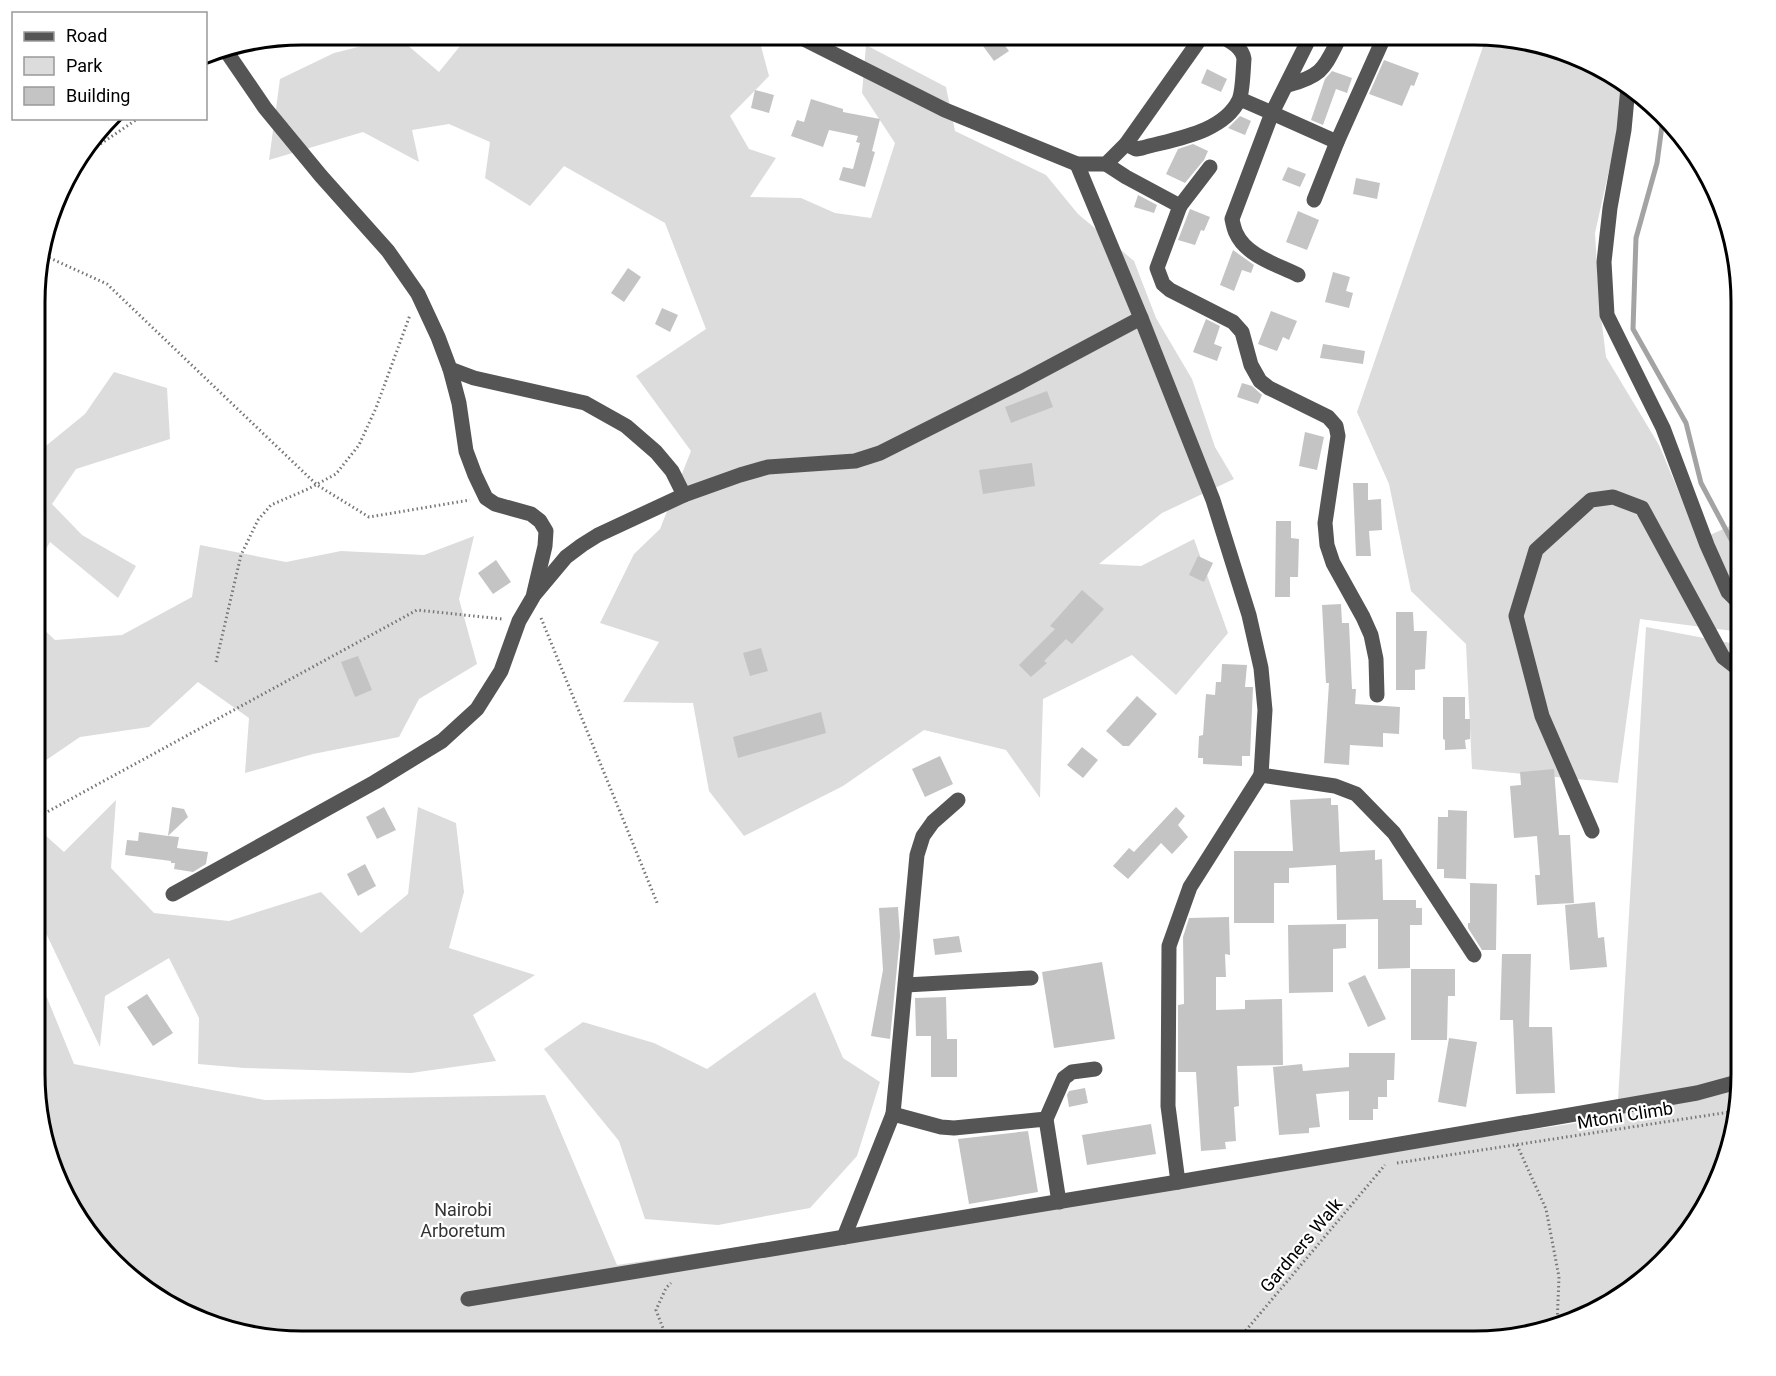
<svg xmlns="http://www.w3.org/2000/svg" width="1776" height="1376" font-family="Roboto,sans-serif">
	<style>
		.green { fill: #dcdcdc }
		.lines { fill: none; stroke-linecap: round; stroke-linejoin: round }
		.stream { stroke: #a3a3a3; stroke-width: 5 }
		.building { fill: #c4c4c4 }
		.path { stroke: #777; stroke-width: 3; stroke-dasharray: 1.5 3; stroke-linecap: butt }
		.minor { stroke: #555; stroke-width: 15 }
		.labels { text-anchor: middle; dominant-baseline: central; stroke-width: 4.5; stroke-linejoin: round; paint-order: stroke }
		.street-label { font-size: 18px; fill: #000; stroke: #fff }
		.park-label { font-size: 18px; fill: #333; stroke: #fff }
		.rim { fill: none; stroke: #000; stroke-width: 3 }
	</style>
	<rect width="100%" height="100%" fill="#fff"/>
	<g class="green">
		<polygon points="469,35 758,35 769,76 730,116 749,149 776,158 750,197 801,198 835,213 871,218 895,143 862,93 866,45 946,87 955,131 1046,175 1078,214 1134,261 1156,318 1192,379 1215,447 1234,479 1162,513 1099,564 1141,566 1194,539 1228,633 1176,695 1132,655 1043,699 1040,798 1006,750 924,730 843,786 744,836 709,791 693,703 623,702 659,642 600,623 634,554 660,529 691,451 636,376 706,329 665,223 564,166 530,206 485,178 490,142 449,124 412,130 419,162 363,132 269,160 280,79 334,53 398,37 439,72"/>
		<polygon points="1487,35 1577,55 1622,84 1616,139 1595,233 1599,300 1606,357 1659,445 1699,540 1741,521 1741,632 1640,619 1618,783 1472,769 1466,644 1411,591 1389,484 1357,412"/>
		<polygon points="114,372 167,388 170,439 76,469 52,504 82,535 136,566 118,598 50,542 36,567 36,454 85,414"/>
		<polygon points="474,536 459,599 477,664 419,699 399,737 313,754 245,773 249,718 198,682 149,727 80,737 36,767 36,622 55,640 122,635 192,597 200,545 286,562 341,551 424,555"/>
		<polygon points="1646,627 1741,645 1741,1092 1721,1177 1675,1251 1577,1321 1474,1341 285,1341 200,1321 125,1275 62,1193 35,1092 35,968 74,1064 265,1100 545,1095 617,1265 1617,1117"/>
		<polygon points="116,800 111,868 154,913 229,921 321,892 361,933 408,894 418,807 456,823 464,892 449,948 535,975 473,1015 496,1061 411,1073 244,1068 198,1064 199,1018 169,958 105,996 100,1047 35,910 36,827 64,852"/>
		<polygon points="815,992 843,1058 880,1082 857,1156 810,1208 718,1225 645,1219 619,1141 544,1049 583,1022 654,1043 707,1069"/>
	</g>
	<g class="lines">
		<polyline class="stream" points="1663,118 1657,163 1636,238 1633,329 1686,423 1701,483 1741,558"/>
	</g>
	<g class="building">
		<polygon points="975,35 997,35 1009,51 994,61"/>
		<polygon points="1384,60 1419,73 1414,86 1411,85 1402,106 1369,94"/>
		<polygon points="1207,69 1227,79 1221,92 1201,83"/>
		<polygon points="1332,71 1352,78 1347,93 1336,89 1323,125 1311,120 1325,79"/>
		<polygon points="755,90 774,95 769,113 751,108"/>
		<polygon points="811,99 843,109 843,112 880,119 872,151 875,152 865,187 839,180 843,167 853,169 860,143 856,142 858,136 829,130 823,147 791,136 797,120 804,122"/>
		<polygon points="1240,116 1251,121 1245,135 1228,128"/>
		<polygon points="1193,144 1208,151 1204,160 1185,183 1166,174 1178,149"/>
		<polygon points="1288,167 1306,174 1300,187 1282,180"/>
		<polygon points="1356,178 1380,183 1377,199 1353,194"/>
		<polygon points="1138,195 1157,205 1154,213 1134,207"/>
		<polygon points="1190,209 1210,217 1204,231 1201,230 1195,245 1178,240"/>
		<polygon points="1298,211 1319,220 1307,250 1286,242"/>
		<polygon points="1233,250 1254,265 1251,273 1242,270 1234,291 1220,285"/>
		<polygon points="628,268 641,277 624,302 611,293"/>
		<polygon points="1333,272 1350,277 1346,291 1353,293 1349,308 1325,302"/>
		<polygon points="662,308 678,315 670,332 655,324"/>
		<polygon points="1271,311 1297,321 1289,340 1283,337 1277,351 1258,344"/>
		<polygon points="1206,319 1220,326 1214,344 1222,347 1217,361 1193,352"/>
		<polygon points="1323,344 1365,351 1363,364 1320,358"/>
		<polygon points="1242,383 1252,386 1262,395 1258,404 1237,397"/>
		<polygon points="1047,391 1053,407 1011,423 1005,407"/>
		<polygon points="1305,432 1324,437 1317,470 1299,466"/>
		<polygon points="1032,463 1035,486 983,494 979,470"/>
		<polygon points="1353,483 1368,483 1368,500 1381,499 1382,530 1369,531 1371,556 1356,556"/>
		<polygon points="1276,521 1291,521 1291,538 1299,539 1298,577 1290,577 1290,597 1275,597"/>
		<polygon points="1198,556 1213,563 1204,582 1189,575"/>
		<polygon points="496,560 511,582 493,594 478,573"/>
		<polygon points="1082,590 1104,609 1072,644 1066,639 1044,661 1047,663 1031,677 1019,665 1055,629 1050,626"/>
		<polygon points="1341,604 1342,623 1349,623 1352,689 1356,689 1355,704 1400,707 1399,734 1383,733 1383,747 1350,745 1349,765 1324,763 1329,683 1326,683 1322,605"/>
		<polygon points="1396,612 1413,612 1414,631 1427,631 1425,669 1415,670 1415,690 1396,690"/>
		<polygon points="761,648 768,671 750,676 743,653"/>
		<polygon points="358,656 372,690 355,697 341,662"/>
		<polygon points="1222,664 1247,665 1245,687 1253,687 1250,756 1242,756 1242,766 1203,764 1203,758 1198,758 1199,736 1203,735 1206,694 1215,695 1216,682 1221,682"/>
		<polygon points="1137,696 1157,714 1129,746 1123,746 1106,731"/>
		<polygon points="1443,697 1465,697 1465,719 1470,719 1470,739 1465,740 1466,749 1445,750 1445,740 1443,739"/>
		<polygon points="821,712 826,733 738,758 733,737"/>
		<polygon points="1082,747 1098,760 1083,778 1067,765"/>
		<polygon points="940,756 953,784 925,797 912,769"/>
		<polygon points="1554,769 1559,835 1570,835 1574,903 1537,905 1535,875 1540,875 1537,836 1514,838 1510,786 1521,785 1520,772"/>
		<polygon points="1331,798 1331,805 1338,805 1340,852 1375,850 1375,860 1382,859 1383,900 1416,900 1416,908 1422,908 1422,925 1410,925 1410,968 1378,969 1378,919 1337,920 1336,865 1289,868 1289,883 1274,883 1274,923 1234,923 1234,851 1293,851 1290,800"/>
		<polygon points="172,807 184,809 188,817 168,836 179,837 177,848 208,852 206,864 193,872 174,869 175,863 171,863 171,861 125,855 127,840 138,841 139,832 168,836"/>
		<polygon points="384,807 396,830 377,839 366,817"/>
		<polygon points="1176,807 1185,816 1178,825 1188,837 1172,854 1161,843 1128,879 1113,866 1129,848 1134,852"/>
		<polygon points="1448,810 1467,811 1466,879 1444,878 1444,869 1437,869 1438,817 1448,817"/>
		<polygon points="365,864 376,886 358,896 347,874"/>
		<polygon points="1470,883 1497,884 1496,950 1482,950 1468,928 1468,923 1470,923"/>
		<polygon points="1595,902 1598,938 1604,937 1607,967 1570,970 1565,905"/>
		<polygon points="898,907 900,936 890,1039 871,1036 883,970 879,908"/>
		<polygon points="1229,917 1230,955 1225,954 1226,977 1216,977 1216,1010 1245,1009 1245,1000 1282,999 1283,1065 1237,1066 1239,1106 1234,1107 1236,1141 1225,1142 1226,1149 1201,1151 1196,1072 1178,1072 1178,1005 1184,1004 1183,937 1189,918"/>
		<polygon points="1346,924 1346,948 1333,949 1333,992 1289,993 1288,925"/>
		<polygon points="959,936 962,952 935,955 933,939"/>
		<polygon points="1502,954 1531,954 1529,1027 1552,1027 1555,1093 1516,1094 1513,1020 1500,1020"/>
		<polygon points="1102,962 1115,1039 1054,1048 1042,972"/>
		<polygon points="1411,969 1455,969 1455,996 1448,996 1447,1040 1411,1040"/>
		<polygon points="1365,975 1386,1019 1368,1027 1348,983"/>
		<polygon points="147,994 173,1033 153,1046 127,1007"/>
		<polygon points="946,997 947,1039 957,1039 957,1077 931,1077 931,1036 916,1036 915,998"/>
		<polygon points="1449,1038 1477,1042 1466,1107 1438,1102"/>
		<polygon points="1349,1053 1395,1053 1394,1080 1387,1080 1387,1097 1378,1097 1378,1109 1373,1109 1373,1120 1349,1120 1349,1091 1316,1094 1320,1127 1309,1128 1309,1133 1279,1135 1273,1067 1302,1064 1303,1071 1349,1067"/>
		<polygon points="1085,1088 1088,1103 1069,1107 1067,1095 1069,1091"/>
		<polygon points="1151,1124 1156,1154 1087,1165 1082,1135"/>
		<polygon points="1028,1131 1038,1192 969,1204 958,1139"/>
	</g>
	<g class="lines">
		<g class="path">
			<polyline points="78,159 139,118"/>
			<polyline points="41,254 107,284 317,485 369,517 470,500"/>
			<polyline points="541,618 658,905"/>
			<polyline points="216,662 241,555 258,520 271,505 308,489 336,474 359,445 376,408 410,315"/>
			<polyline points="36,783 43,813"/>
			<polyline points="36,818 417,610 502,619"/>
			<polyline points="1517,1145 1546,1209 1559,1277 1557,1325"/>
			<polyline points="1397,1163 1736,1111"/>
			<polyline points="665,1341 664,1331 656,1310 666,1288 671,1283"/>
			<polyline points="1237,1341 1385,1165"/>
		</g>
		<g class="minor">
			<polyline points="796,35 945,110 1077,164 1106,164 1126,144 1203,35"/>
			<polyline points="1311,35 1272,113 1337,142"/>
			<path d="M1288 85C1325 75 1324 67 1341 35"/>
			<polyline points="1628,87 1624,130 1610,208 1604,262 1607,315 1663,428 1707,545 1728,592 1741,605"/>
			<path d="M1240 99 1272 113 1232 219C1233 224 1234 229 1236 233 1246 256 1278 265 1298 275"/>
			<path d="M1126 144 1136 149 1142 148C1174 139 1223 133 1239 100 1243 91 1243 70 1244 59 1242 46 1229 41 1219 35"/>
			<polyline points="1077,164 1141,318 1213,500 1249,615 1261,668 1265,710 1261,775 1335,786 1356,794 1394,833 1474,955"/>
			<polyline points="1106,164 1126,177 1180,206 1157,268 1163,284 1170,290 1233,322 1242,332 1251,365 1260,381 1269,388 1328,417 1336,426 1338,436 1325,523 1327,545 1333,563 1363,617 1371,635 1376,659 1377,695"/>
			<polyline points="1314,200 1337,142 1385,35"/>
			<polyline points="1180,206 1210,167"/>
			<polyline points="450,369 474,378 585,403 626,426 656,452 672,471 684,495"/>
			<polyline points="535,594 566,557 582,545 598,535 684,495 740,475 768,467 855,461 880,453 1021,382 1141,318"/>
			<polyline points="1592,831 1542,716 1516,616 1536,550 1591,500 1613,497 1642,508 1723,657 1741,671"/>
			<polyline points="173,894 375,782 442,741 477,709 501,671 519,621 533,597 545,546 546,531 540,521 531,514 495,504 486,498 475,475 466,451 459,403 450,369 438,337 418,294 388,251 321,176 265,108 224,48"/>
			<polyline points="906,985 1031,978"/>
			<polyline points="893,1114 917,855 923,836 933,822 958,800"/>
			<polyline points="1046,1119 1064,1078 1072,1072 1095,1069"/>
			<polyline points="1178,1182 1168,1106 1169,946 1190,887 1261,775"/>
			<polyline points="844,1237 893,1114 941,1127 954,1128 1046,1119 1059,1202"/>
			<polyline points="468,1299 1178,1182 1634,1104 1697,1093 1741,1081"/>
		</g>
	</g>
	<g class="labels">
		<g class="street-label">
			<text transform="translate(1625 1115) rotate(-9)">Mtoni Climb</text>
			<text transform="translate(1301 1245) rotate(-50)">Gardners Walk</text>
		</g>
		<g class="park-label">
			<text x="463" y="1209">Nairobi<tspan x="463" dy="21">Arboretum</tspan></text>
		</g>
	</g>
	<path d="M0 0H1776V1376H0ZM302 45H1474A257 257 0 0 1 1731 302V1074A257 257 0 0 1 1474 1331H302A257 257 0 0 1 45 1074V302A257 257 0 0 1 302 45Z" fill="#fff" fill-rule="evenodd"/>
	<path class="rim" d="M302 45H1474A257 257 0 0 1 1731 302V1074A257 257 0 0 1 1474 1331H302A257 257 0 0 1 45 1074V302A257 257 0 0 1 302 45Z"/>
	<rect x="12" y="12" width="195" height="108" fill="#ffffff" stroke="#999999" stroke-width="1.5"/>
	<rect x="24" y="32" width="30" height="9" fill="#555555" stroke="#999999" stroke-width="1.5"/>
	<text x="66" y="42" font-size="18" fill="#000000">Road</text>
	<rect x="24" y="57" width="30" height="18" fill="#dcdcdc" stroke="#999999" stroke-width="1.5"/>
	<text x="66" y="72" font-size="18" fill="#000000">Park</text>
	<rect x="24" y="87" width="30" height="18" fill="#c4c4c4" stroke="#999999" stroke-width="1.5"/>
	<text x="66" y="102" font-size="18" fill="#000000">Building</text>
</svg>
